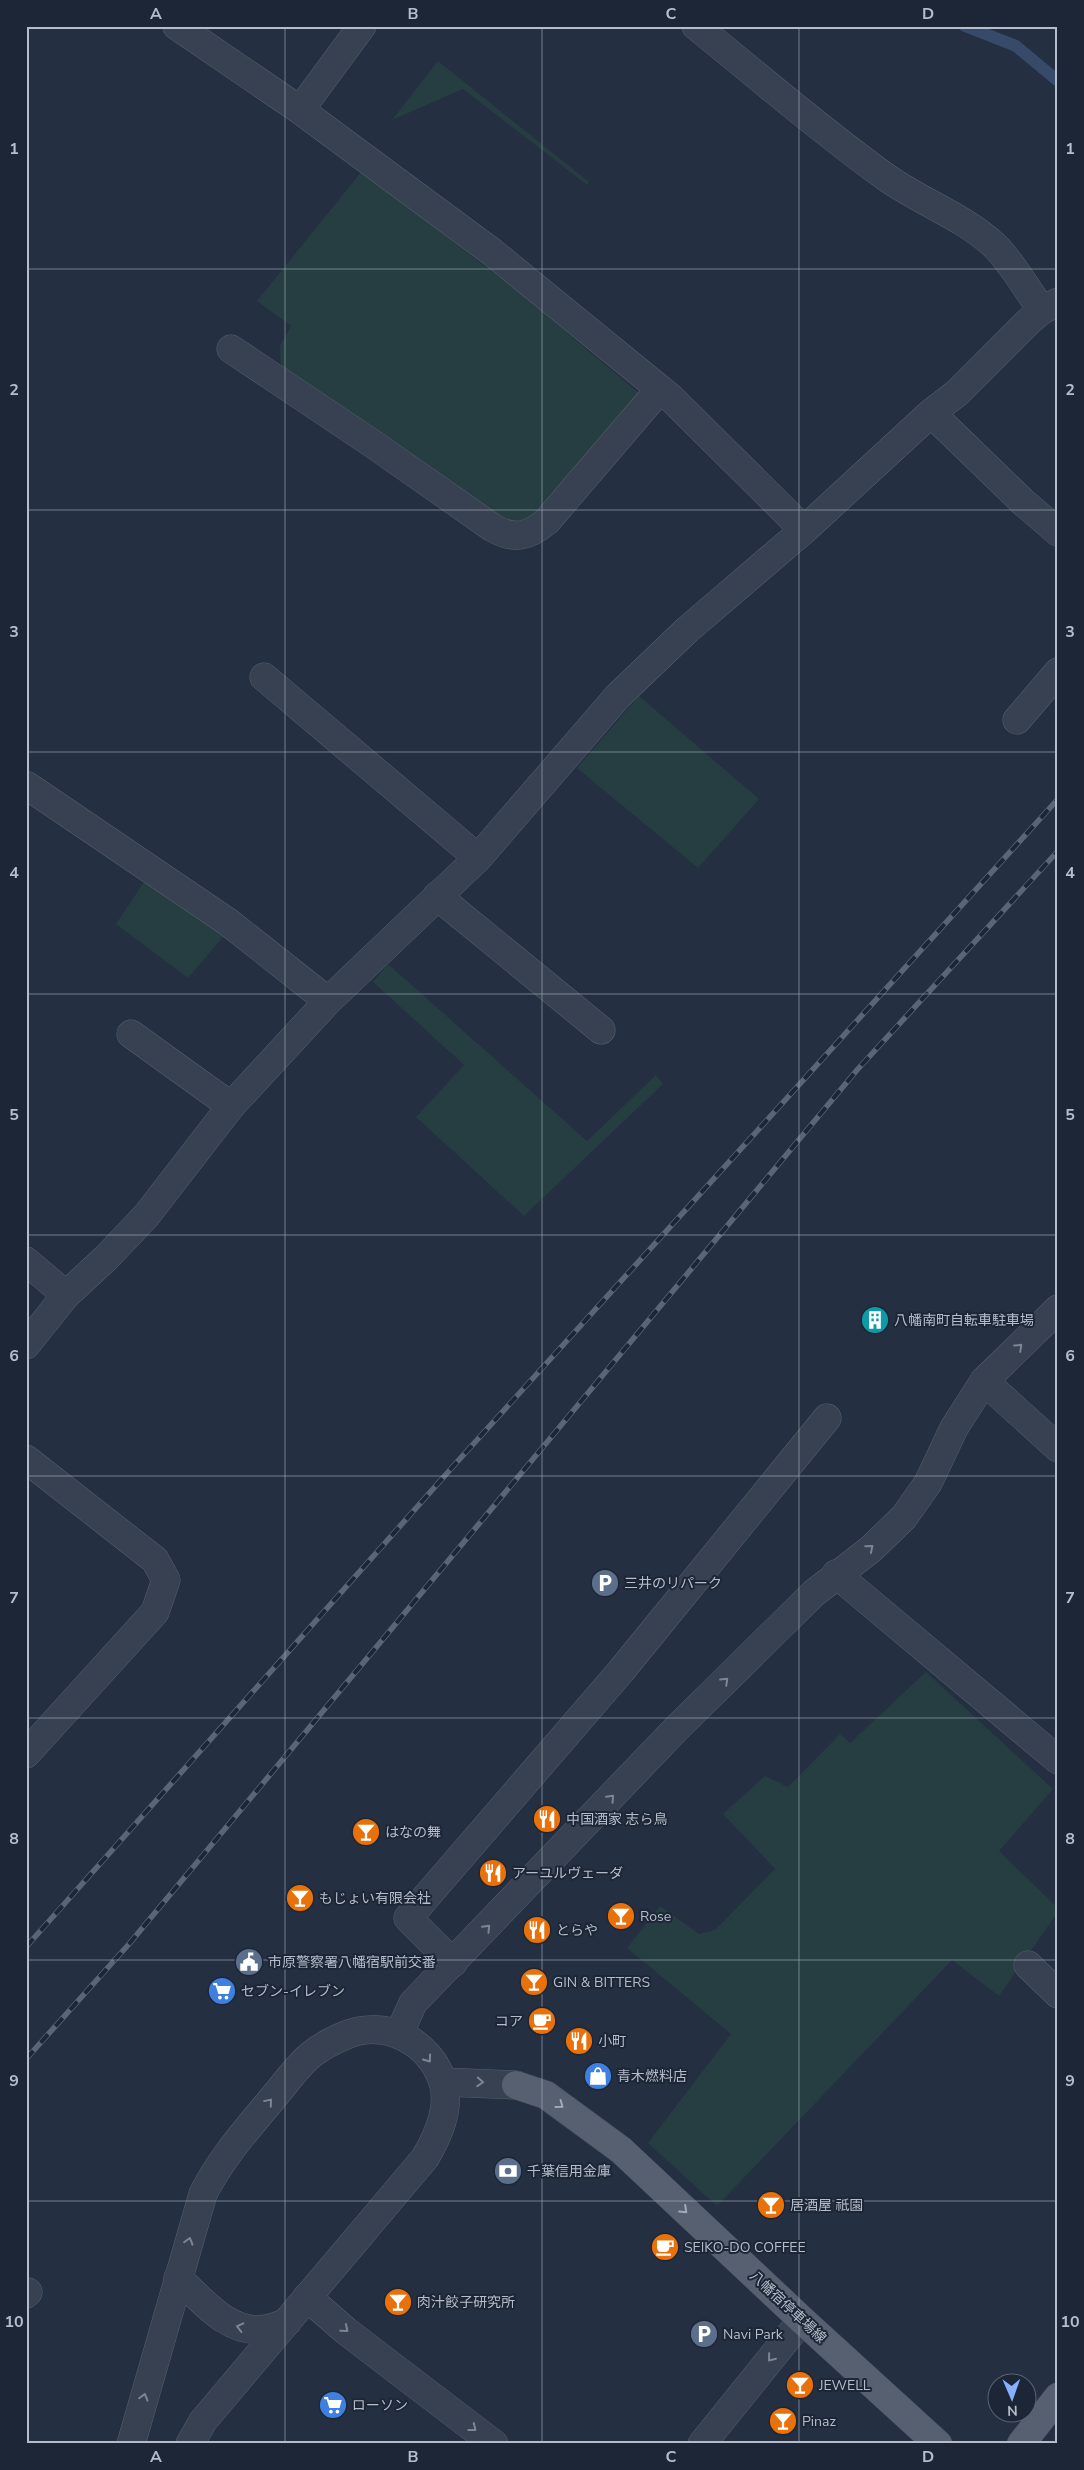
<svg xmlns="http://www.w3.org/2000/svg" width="1084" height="2470" font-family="'Nunito Sans','Noto Sans JP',sans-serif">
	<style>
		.green { fill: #263e42 }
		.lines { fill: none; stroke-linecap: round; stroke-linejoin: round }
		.stream { stroke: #374a69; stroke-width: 12 }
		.minor-casing { stroke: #565f6e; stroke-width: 29 }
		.major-casing { stroke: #424a5a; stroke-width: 29 }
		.minor { stroke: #384151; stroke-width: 28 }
		.major { stroke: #566071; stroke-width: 28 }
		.rail-casing { stroke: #5a6578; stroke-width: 5.5 }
		.rail { stroke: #1d2636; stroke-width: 4; stroke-dasharray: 11; stroke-linecap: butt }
		.oneway { stroke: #7d8594 }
		.oneway2 { stroke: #a2aab9 }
		.grid { fill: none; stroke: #b5bdcb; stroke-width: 1; stroke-opacity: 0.55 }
		.labels { text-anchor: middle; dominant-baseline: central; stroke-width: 4; stroke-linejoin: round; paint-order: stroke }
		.poi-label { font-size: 14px; fill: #b5bdcb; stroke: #1d2636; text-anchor: start }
		.street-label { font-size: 14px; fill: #b5bdcb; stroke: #1d2636 }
		.neatline { fill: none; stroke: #b5bdcb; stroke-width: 2 }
		.grid-label { font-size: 16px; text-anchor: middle; font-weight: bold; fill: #b5bdcb }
	</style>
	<rect width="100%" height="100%" fill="#242f41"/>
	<g class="green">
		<polygon points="438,61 589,182 587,185 463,89 392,120"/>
		<polygon points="362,171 521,294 639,393 600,437 599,449 538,516 519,529 281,371 280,346 291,326 257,301"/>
		<polygon points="639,696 759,799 698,868 577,768"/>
		<polygon points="146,879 228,931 188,978 116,924"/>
		<polygon points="388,964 587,1141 656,1075 663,1084 524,1216 416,1117 464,1065 373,982"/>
		<polygon points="926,1672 1053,1789 999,1851 1058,1908 1058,1912 999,1996 952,1960 717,2206 648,2143 731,2034 627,1948 660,1906 699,1934 715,1930 775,1869 723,1814 765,1776 788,1787 840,1734 850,1743"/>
	</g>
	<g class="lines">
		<polyline class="stream" points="965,26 1016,46 1058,81"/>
		<defs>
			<g id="minor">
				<polyline points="177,26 300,110 492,252 671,398 804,530"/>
				<path d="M696 26C758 76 819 129 883 175 918 201 963 216 995 246 1014 265 1026 289 1042 310"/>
				<polyline points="300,110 362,26"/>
				<path d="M231 349 373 444 493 528C514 540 528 537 547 521L660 389"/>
				<polyline points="931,413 1023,502 1058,532"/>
				<polyline points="264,677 478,858"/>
				<polyline points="1017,720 1058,672"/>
				<polyline points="26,785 228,922 328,1001"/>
				<polyline points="437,896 601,1030"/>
				<polyline points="131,1034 231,1106"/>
				<polyline points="26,1261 66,1295"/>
				<polyline points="26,1345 66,1295 106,1258 146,1216 231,1106 328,1001 478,858 618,696 687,630 804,530 931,413 957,393 1028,322 1042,310 1058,302"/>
				<polyline points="984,1381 1058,1448"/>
				<polyline points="26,1459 155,1560 166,1580 155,1612 26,1754"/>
				<polyline points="836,1574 1058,1760"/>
				<polyline points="453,1963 408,1918 621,1671 827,1418"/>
				<polyline points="1028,1965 1058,1994"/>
				<polyline points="399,2034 413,2003 677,1728 814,1593 871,1549 904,1517 928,1483 954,1428 984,1381 1058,1309"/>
				<polyline points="443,2082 516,2085"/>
				<path d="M178 2278C202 2300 229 2335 265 2329 272 2328 280 2325 287 2322"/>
				<polyline points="26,2294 28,2292"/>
				<polyline points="307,2297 346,2331 494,2444"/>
				<path d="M131 2444 203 2194C222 2156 250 2126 277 2093 288 2080 299 2064 312 2054 322 2046 334 2040 346 2035 386 2019 429 2041 443 2082 451 2108 438 2136 425 2158L203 2421 190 2444"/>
				<polyline points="702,2444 802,2320"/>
			</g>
			<g id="major">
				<polyline points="516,2085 546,2095 621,2150 802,2320 938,2444"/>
				<polyline points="1021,2444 1058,2397"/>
			</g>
		</defs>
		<use href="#minor" class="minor-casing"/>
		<use href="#major" class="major-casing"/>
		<use href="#minor" class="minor"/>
		<use href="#major" class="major"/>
		<defs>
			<g id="rail">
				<polyline points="26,1947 457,1462 1058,799"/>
				<polyline points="26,2059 129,1944 857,1070 1058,851"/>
			</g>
		</defs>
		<use href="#rail" class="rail-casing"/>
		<use href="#rail" class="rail"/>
	</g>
	<defs><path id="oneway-chevron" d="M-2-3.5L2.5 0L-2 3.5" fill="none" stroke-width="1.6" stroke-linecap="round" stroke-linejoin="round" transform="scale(1.25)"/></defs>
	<g class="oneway">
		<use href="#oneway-chevron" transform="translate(1019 1347) rotate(-44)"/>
		<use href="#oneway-chevron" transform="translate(870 1548) rotate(-40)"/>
		<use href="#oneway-chevron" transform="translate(725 1681) rotate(-44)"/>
		<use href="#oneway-chevron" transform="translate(611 1798) rotate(-47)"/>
		<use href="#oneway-chevron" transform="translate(487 1928) rotate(-46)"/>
		<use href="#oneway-chevron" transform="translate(428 2059) rotate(54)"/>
		<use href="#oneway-chevron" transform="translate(480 2082) rotate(4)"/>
		<use href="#oneway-chevron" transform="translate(269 2102) rotate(-50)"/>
		<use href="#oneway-chevron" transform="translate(189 2241) rotate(-74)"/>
		<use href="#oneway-chevron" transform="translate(240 2327) rotate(-166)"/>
		<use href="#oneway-chevron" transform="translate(345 2329) rotate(40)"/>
		<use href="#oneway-chevron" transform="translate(771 2358) rotate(129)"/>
		<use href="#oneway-chevron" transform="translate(144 2397) rotate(-74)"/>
		<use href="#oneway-chevron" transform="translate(473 2428) rotate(38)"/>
	</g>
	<g class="oneway2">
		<use href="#oneway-chevron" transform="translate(560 2105) rotate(36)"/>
		<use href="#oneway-chevron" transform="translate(684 2210) rotate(43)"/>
	</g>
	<path class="grid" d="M285 26V2444M542 26V2444M799 26V2444M26 269H1058M26 510H1058M26 752H1058M26 994H1058M26 1235H1058M26 1476H1058M26 1718H1058M26 1960H1058M26 2201H1058"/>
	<defs>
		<symbol id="building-disc" viewBox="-11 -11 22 22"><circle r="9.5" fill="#0f9aa8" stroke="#1d2636"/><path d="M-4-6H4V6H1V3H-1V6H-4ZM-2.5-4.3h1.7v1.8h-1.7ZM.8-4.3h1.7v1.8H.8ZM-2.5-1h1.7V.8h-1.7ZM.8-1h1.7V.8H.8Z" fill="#fff"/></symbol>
		<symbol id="parking-disc" viewBox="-11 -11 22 22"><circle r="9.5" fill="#5c6f8a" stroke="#1d2636"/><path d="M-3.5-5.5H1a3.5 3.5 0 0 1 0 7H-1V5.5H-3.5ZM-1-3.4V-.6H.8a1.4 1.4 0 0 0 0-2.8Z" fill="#fff"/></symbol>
		<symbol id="restaurant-disc" viewBox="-11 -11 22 22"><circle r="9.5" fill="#e8710a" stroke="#1d2636"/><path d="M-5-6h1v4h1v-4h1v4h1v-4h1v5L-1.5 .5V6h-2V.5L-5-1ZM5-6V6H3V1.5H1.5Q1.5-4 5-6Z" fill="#fff"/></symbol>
		<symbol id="bar-disc" viewBox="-11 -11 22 22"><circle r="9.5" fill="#e8710a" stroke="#1d2636"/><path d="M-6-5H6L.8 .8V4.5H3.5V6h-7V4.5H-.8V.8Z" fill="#fff"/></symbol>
		<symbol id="civic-disc" viewBox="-11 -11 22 22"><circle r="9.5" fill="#5c6f8a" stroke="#1d2636"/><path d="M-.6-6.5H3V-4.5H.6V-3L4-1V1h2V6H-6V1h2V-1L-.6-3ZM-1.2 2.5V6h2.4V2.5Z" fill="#fff"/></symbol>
		<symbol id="supermarket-disc" viewBox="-11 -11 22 22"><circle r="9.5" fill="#3f7fe0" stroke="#1d2636"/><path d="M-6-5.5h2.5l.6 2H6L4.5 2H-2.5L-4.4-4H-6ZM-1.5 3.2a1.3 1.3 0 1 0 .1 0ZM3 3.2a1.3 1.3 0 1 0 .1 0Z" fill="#fff"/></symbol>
		<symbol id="cafe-disc" viewBox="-11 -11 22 22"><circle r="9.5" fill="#e8710a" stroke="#1d2636"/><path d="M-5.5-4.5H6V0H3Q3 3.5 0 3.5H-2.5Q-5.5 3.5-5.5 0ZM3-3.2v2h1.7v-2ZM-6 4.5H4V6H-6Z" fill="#fff"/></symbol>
		<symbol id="shop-disc" viewBox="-11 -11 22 22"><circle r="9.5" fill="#3f7fe0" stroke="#1d2636"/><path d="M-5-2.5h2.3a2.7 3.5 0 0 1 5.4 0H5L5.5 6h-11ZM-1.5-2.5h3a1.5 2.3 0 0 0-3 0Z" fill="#fff"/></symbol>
		<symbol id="bank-disc" viewBox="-11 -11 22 22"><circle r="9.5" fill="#5c6f8a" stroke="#1d2636"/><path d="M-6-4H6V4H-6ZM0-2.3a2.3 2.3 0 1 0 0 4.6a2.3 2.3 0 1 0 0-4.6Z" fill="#fff"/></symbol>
	</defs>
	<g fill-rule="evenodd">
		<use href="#building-disc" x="859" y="1304" width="32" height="32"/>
		<use href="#parking-disc" x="589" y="1567" width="32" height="32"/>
		<use href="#restaurant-disc" x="531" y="1803" width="32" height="32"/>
		<use href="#bar-disc" x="350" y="1816" width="32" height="32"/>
		<use href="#restaurant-disc" x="477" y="1857" width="32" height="32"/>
		<use href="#bar-disc" x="284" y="1882" width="32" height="32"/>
		<use href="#bar-disc" x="605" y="1900" width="32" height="32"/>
		<use href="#restaurant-disc" x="521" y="1914" width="32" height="32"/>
		<use href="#civic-disc" x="233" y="1946" width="32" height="32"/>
		<use href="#bar-disc" x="518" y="1966" width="32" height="32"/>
		<use href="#supermarket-disc" x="206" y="1975" width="32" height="32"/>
		<use href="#cafe-disc" x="526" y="2005" width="32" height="32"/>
		<use href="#restaurant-disc" x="563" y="2025" width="32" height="32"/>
		<use href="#shop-disc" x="582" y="2060" width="32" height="32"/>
		<use href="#bank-disc" x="492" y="2155" width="32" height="32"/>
		<use href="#bar-disc" x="755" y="2189" width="32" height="32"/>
		<use href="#cafe-disc" x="649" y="2231" width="32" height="32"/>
		<use href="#bar-disc" x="382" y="2286" width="32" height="32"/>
		<use href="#parking-disc" x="688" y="2318" width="32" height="32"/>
		<use href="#bar-disc" x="784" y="2369" width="32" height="32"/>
		<use href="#supermarket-disc" x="317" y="2389" width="32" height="32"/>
		<use href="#bar-disc" x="767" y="2405" width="32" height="32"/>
	</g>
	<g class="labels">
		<g class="poi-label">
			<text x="894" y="1320">八幡南町自転車駐車場</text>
			<text x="624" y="1583">三井のリパーク</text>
			<text x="566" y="1819">中国酒家 志ら鳥</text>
			<text x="385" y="1832">はなの舞</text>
			<text x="512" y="1873">アーユルヴェーダ</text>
			<text x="319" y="1898">もじょい有限会社</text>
			<text x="640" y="1916">Rose</text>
			<text x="556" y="1930">とらや</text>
			<text x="268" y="1962">市原警察署八幡宿駅前交番</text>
			<text x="553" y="1982">GIN &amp; BITTERS</text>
			<text x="241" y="1991">セブン-イレブン</text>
			<text x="523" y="2021" text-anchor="end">コア</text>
			<text x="598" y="2041">小町</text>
			<text x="617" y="2076">青木燃料店</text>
			<text x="527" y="2171">千葉信用金庫</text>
			<text x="790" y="2205">居酒屋 祇園</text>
			<text x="684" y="2247">SEIKO-DO COFFEE</text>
			<text x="417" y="2302">肉汁餃子研究所</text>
			<text x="723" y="2334">Navi Park</text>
			<text x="819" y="2385">JEWELL</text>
			<text x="352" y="2405">ローソン</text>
			<text x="802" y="2421">Pinaz</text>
		</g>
		<g class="street-label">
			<text transform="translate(788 2307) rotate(43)">八幡宿停車場線</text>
		</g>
	</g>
	<rect width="1084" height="2470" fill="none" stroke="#1d2636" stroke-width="55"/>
	<g transform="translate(1012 2398) rotate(178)"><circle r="24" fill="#1d2636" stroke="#5a6272"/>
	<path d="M0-4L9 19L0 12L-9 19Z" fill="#88b1fd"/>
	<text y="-8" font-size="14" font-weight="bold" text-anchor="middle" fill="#b5bdcb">N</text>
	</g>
	<rect x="28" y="28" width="1028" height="2414" class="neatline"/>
	<g class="grid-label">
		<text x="156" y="19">A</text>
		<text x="413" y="19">B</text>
		<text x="671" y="19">C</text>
		<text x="928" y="19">D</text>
		<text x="14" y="154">1</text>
		<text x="1070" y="154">1</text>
		<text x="14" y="395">2</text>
		<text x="1070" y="395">2</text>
		<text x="14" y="637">3</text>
		<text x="1070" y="637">3</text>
		<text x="14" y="878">4</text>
		<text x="1070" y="878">4</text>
		<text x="14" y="1120">5</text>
		<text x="1070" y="1120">5</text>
		<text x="14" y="1361">6</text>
		<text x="1070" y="1361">6</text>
		<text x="14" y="1603">7</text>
		<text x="1070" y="1603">7</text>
		<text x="14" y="1844">8</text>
		<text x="1070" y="1844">8</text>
		<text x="14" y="2086">9</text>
		<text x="1070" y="2086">9</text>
		<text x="14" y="2327">10</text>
		<text x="1070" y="2327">10</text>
		<text x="156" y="2462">A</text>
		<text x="413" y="2462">B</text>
		<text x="671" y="2462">C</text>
		<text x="928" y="2462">D</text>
	</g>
</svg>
